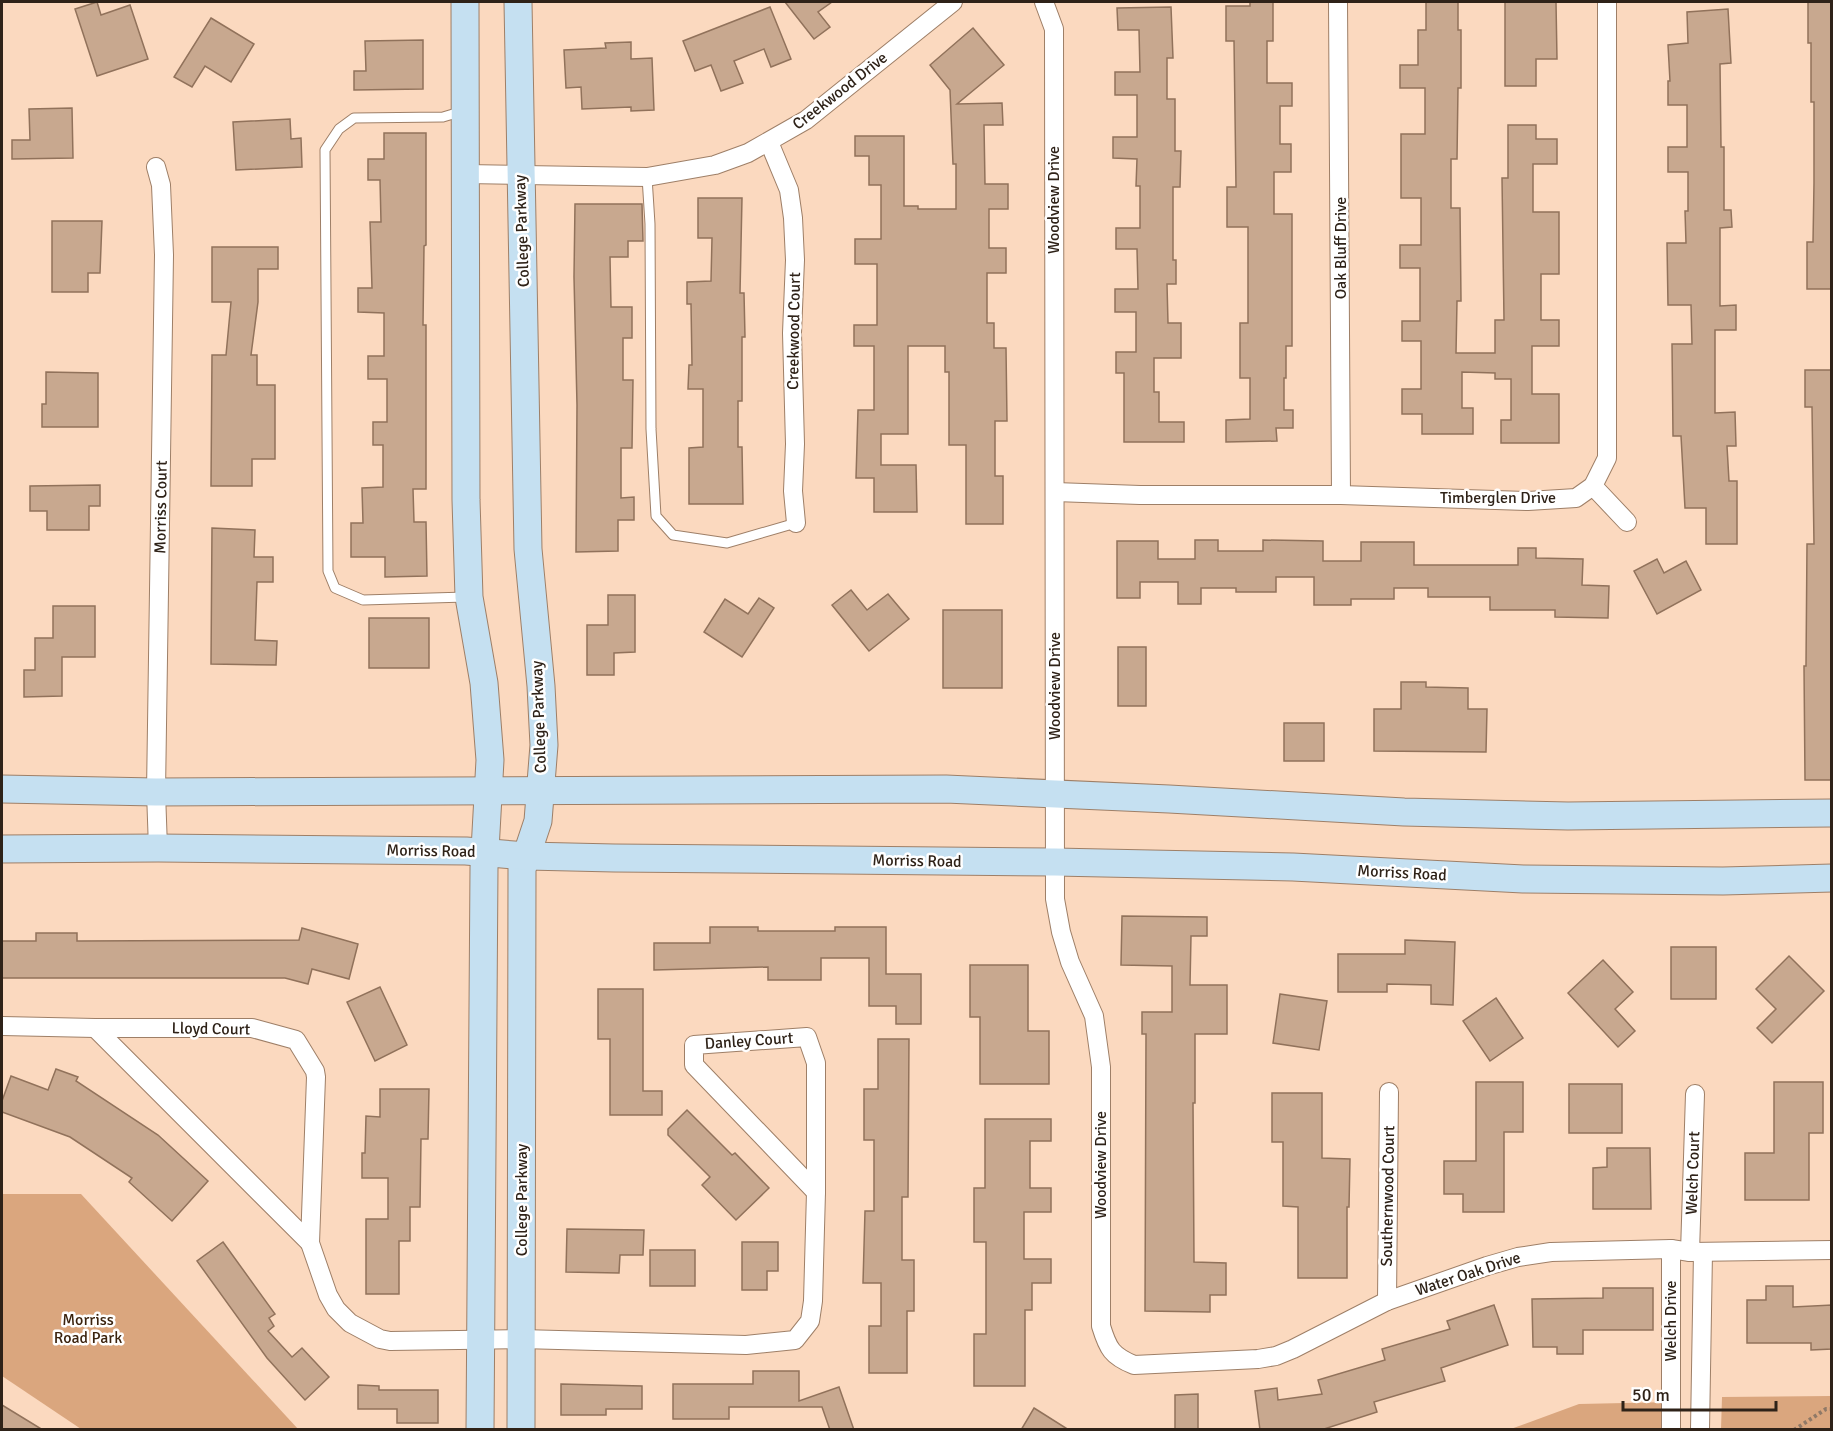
<svg xmlns="http://www.w3.org/2000/svg" width="1833" height="1431" font-family="Signika,sans-serif">
	<style>
		.green { fill: #daa67e }
		.building { fill: #c8a88f; stroke: #91725b; stroke-width: 1.5 }
		.lines { fill: none; stroke-linecap: round; stroke-linejoin: round }
		.lane-casing { stroke: #9e7f67; stroke-width: 11 }
		.street-casing { stroke: #9e7f67; stroke-width: 20 }
		.secondary-casing { stroke: #9e7f67; stroke-width: 29 }
		.path { stroke: #8f7967; stroke-width: 4; stroke-dasharray: 3 3; stroke-linecap: butt }
		.lane { stroke: #fff; stroke-width: 9 }
		.street { stroke: #fff; stroke-width: 18 }
		.secondary { stroke: #c5e0f1; stroke-width: 27 }
		.labels { text-anchor: middle; dominant-baseline: central; stroke-width: 5; stroke-linejoin: round; paint-order: stroke }
		.street-label { font-size: 16px; fill: #2e2218; stroke: #fff }
		.park-label { font-size: 16px; fill: #3b230e; stroke: #fff }
	</style>
	<rect width="100%" height="100%" fill="#fbd9bf"/>
	<g class="green">
		<polygon points="2,1194 81,1194 298,1429 81,1429 2,1376"/>
		<polygon points="1831,1396 1831,1429 1721,1429 1722,1397"/>
		<polygon points="1671,1402 1670,1429 1508,1430 1579,1404"/>
	</g>
	<g class="building">
		<polygon points="97,2 101,15 130,5 148,59 97,76 75,9"/>
		<polygon points="785,2 832,2 818,12 830,27 814,39"/>
		<polygon points="1250,2 1273,2 1273,41 1267,41 1267,83 1292,83 1292,106 1280,106 1280,144 1291,144 1291,172 1274,172 1274,214 1292,214 1292,346 1286,346 1286,378 1284,378 1284,410 1293,410 1293,428 1276,428 1277,441 1226,442 1226,420 1250,419 1250,378 1240,378 1240,323 1248,323 1248,227 1227,227 1227,187 1236,187 1234,41 1226,41 1226,6 1250,6"/>
		<polygon points="1426,2 1458,2 1458,30 1461,30 1461,88 1458,88 1457,159 1451,159 1451,208 1460,208 1461,301 1457,301 1456,353 1495,353 1495,320 1504,320 1502,178 1508,178 1508,125 1536,125 1536,139 1557,139 1557,164 1533,164 1533,212 1559,212 1559,274 1541,274 1541,320 1559,320 1559,346 1532,346 1532,394 1559,394 1559,443 1501,443 1501,420 1511,420 1511,379 1495,379 1495,373 1462,372 1462,408 1473,408 1473,434 1422,434 1422,414 1402,414 1402,389 1421,389 1421,341 1402,341 1402,321 1420,321 1420,268 1400,268 1400,245 1421,245 1421,198 1401,198 1401,134 1425,134 1425,88 1400,88 1400,65 1418,65 1418,30 1426,30"/>
		<polygon points="1505,2 1556,2 1557,59 1536,59 1536,86 1505,86"/>
		<polygon points="1808,2 1832,2 1832,289 1807,289 1807,242 1813,242 1814,183 1814,102 1811,102 1811,43 1808,43"/>
		<polygon points="770,7 791,59 771,67 764,49 734,61 743,83 721,91 711,65 695,71 683,41"/>
		<polygon points="1171,7 1173,58 1167,58 1167,99 1175,99 1175,151 1181,151 1180,187 1173,187 1173,260 1176,260 1176,284 1167,284 1168,323 1181,323 1181,358 1154,358 1154,392 1159,392 1159,422 1184,422 1184,442 1124,442 1124,373 1116,373 1116,352 1136,352 1136,312 1115,312 1115,289 1138,289 1137,249 1116,249 1116,228 1140,228 1140,186 1136,186 1137,159 1113,158 1113,137 1137,137 1137,95 1115,95 1115,72 1140,72 1139,30 1118,30 1117,8"/>
		<polygon points="1728,9 1731,63 1720,64 1721,147 1724,147 1724,210 1731,210 1732,227 1720,228 1720,306 1736,305 1736,330 1715,330 1715,413 1735,412 1736,446 1727,446 1729,481 1737,481 1737,544 1706,544 1706,508 1685,508 1681,436 1673,436 1672,344 1692,344 1691,305 1668,305 1667,243 1686,243 1685,211 1688,211 1688,172 1668,172 1668,147 1687,147 1687,105 1668,105 1668,81 1670,81 1668,45 1688,43 1687,12"/>
		<polygon points="211,18 254,44 231,82 205,66 192,87 174,77"/>
		<polygon points="973,28 1004,65 957,104 1002,103 1003,125 984,125 985,184 1008,184 1008,209 989,209 989,248 1006,248 1006,273 987,273 987,323 994,323 994,348 1006,348 1007,421 995,421 995,476 1003,476 1003,524 966,524 966,445 949,445 949,372 945,372 945,346 908,346 908,434 881,434 881,465 916,465 917,512 874,512 874,478 856,478 858,410 874,410 874,346 854,346 854,325 877,325 877,264 855,264 855,239 881,239 881,185 869,185 869,156 855,156 855,136 904,136 904,206 918,206 918,209 956,209 956,164 953,164 950,90 930,65"/>
		<polygon points="423,40 423,89 354,90 354,71 366,71 365,41"/>
		<polygon points="631,42 631,59 652,58 654,110 631,111 631,107 582,109 581,87 566,88 564,50 606,48 605,43"/>
		<polygon points="72,108 73,158 12,159 12,140 30,140 29,109"/>
		<polygon points="290,119 291,139 301,138 302,167 236,170 233,122"/>
		<polygon points="384,133 426,133 426,245 424,246 423,325 426,325 426,489 413,489 414,522 426,522 427,576 385,577 385,557 351,557 351,523 363,523 362,488 383,487 383,445 373,445 373,422 387,422 387,379 368,379 368,356 384,356 384,313 358,312 358,288 372,288 370,222 381,222 380,180 368,180 368,159 384,159"/>
		<polygon points="698,198 742,198 740,293 744,293 745,337 742,337 742,401 738,401 738,447 742,447 743,504 689,504 689,448 703,447 703,389 688,389 689,365 692,365 691,304 687,304 687,282 711,281 712,238 698,238"/>
		<polygon points="575,204 642,204 643,241 628,241 628,257 610,257 611,307 632,307 632,338 623,338 623,380 633,380 632,448 621,448 621,498 634,497 634,520 618,520 618,551 576,552 577,405 574,277"/>
		<polygon points="52,221 102,221 100,273 88,273 88,292 52,292"/>
		<polygon points="212,247 278,247 278,269 258,269 258,302 251,355 257,355 257,385 275,385 275,459 252,459 252,486 211,486 212,355 226,355 231,302 212,302"/>
		<polygon points="1805,370 1832,370 1832,780 1805,780 1804,666 1806,666 1807,544 1814,544 1812,407 1805,407"/>
		<polygon points="46,372 98,373 98,427 42,427 42,404 46,404"/>
		<polygon points="100,485 100,506 89,506 89,530 47,530 47,511 30,511 30,486"/>
		<polygon points="212,528 255,530 254,557 273,557 273,582 257,582 255,640 277,641 276,665 211,664"/>
		<polygon points="1195,540 1218,540 1218,551 1263,551 1263,540 1323,541 1323,561 1361,561 1361,542 1414,542 1414,565 1518,565 1518,548 1536,548 1536,558 1583,559 1582,585 1609,586 1608,618 1555,617 1555,610 1490,610 1490,597 1428,597 1428,588 1394,588 1394,599 1351,599 1351,605 1314,605 1314,577 1276,577 1276,592 1236,592 1236,588 1201,588 1201,604 1178,604 1178,582 1140,582 1140,598 1117,598 1117,541 1158,541 1158,559 1195,559"/>
		<polygon points="1657,559 1664,573 1686,561 1701,590 1657,614 1634,571"/>
		<polygon points="851,590 867,610 888,594 909,619 869,651 832,605"/>
		<polygon points="608,595 635,595 635,652 614,653 614,675 587,675 587,625 608,625"/>
		<polygon points="759,598 774,608 742,657 704,632 725,599 748,614"/>
		<polygon points="53,606 95,606 95,657 62,657 62,696 24,697 24,670 35,670 35,638 53,638"/>
		<rect x="943" y="610" width="59" height="78"/>
		<rect x="369" y="618" width="60" height="50"/>
		<rect x="1118" y="647" width="28" height="59"/>
		<polygon points="1401,682 1426,682 1426,687 1468,688 1468,709 1487,709 1486,752 1374,751 1374,709 1401,709"/>
		<rect x="1284" y="723" width="40" height="38"/>
		<polygon points="1122,916 1207,917 1207,936 1191,936 1190,985 1227,985 1227,1034 1195,1034 1195,1103 1193,1103 1194,1262 1226,1263 1226,1295 1210,1295 1210,1312 1145,1311 1146,1034 1142,1034 1142,1012 1172,1012 1172,966 1121,965"/>
		<polygon points="710,927 758,927 758,931 835,931 835,927 886,927 886,974 921,974 921,1024 896,1024 896,1006 869,1006 869,958 821,958 821,980 768,980 768,967 654,970 654,943 710,943"/>
		<polygon points="302,928 358,944 349,979 312,969 308,984 285,978 2,978 2,941 36,941 36,933 77,933 77,941 299,940"/>
		<polygon points="1405,940 1455,942 1453,1005 1431,1004 1431,985 1387,984 1387,992 1338,992 1338,954 1405,954"/>
		<rect x="1671" y="947" width="45" height="52"/>
		<polygon points="1789,956 1824,991 1772,1043 1757,1028 1776,1009 1756,989"/>
		<polygon points="1603,960 1633,992 1615,1009 1635,1031 1618,1047 1568,993"/>
		<polygon points="970,965 1028,965 1028,1031 1049,1031 1049,1084 980,1084 980,1017 970,1017"/>
		<polygon points="380,987 407,1045 375,1061 347,1002"/>
		<polygon points="598,989 643,989 643,1091 662,1091 662,1115 610,1115 610,1039 598,1039"/>
		<polygon points="1280,994 1327,1001 1319,1050 1273,1043"/>
		<polygon points="1496,998 1523,1038 1490,1061 1463,1021"/>
		<polygon points="878,1039 909,1039 908,1197 902,1197 902,1260 914,1260 914,1311 907,1311 907,1373 869,1373 869,1326 881,1326 881,1283 863,1283 865,1211 874,1211 874,1140 864,1140 864,1089 878,1089"/>
		<polygon points="56,1069 78,1077 76,1081 158,1135 208,1181 172,1221 129,1182 132,1178 70,1137 2,1112 2,1101 11,1076 48,1090"/>
		<polygon points="1476,1082 1523,1082 1523,1132 1504,1132 1504,1212 1463,1212 1463,1194 1444,1194 1444,1161 1476,1161"/>
		<polygon points="1774,1082 1823,1082 1823,1133 1809,1133 1809,1200 1745,1200 1745,1153 1774,1153"/>
		<rect x="1569" y="1084" width="53" height="49"/>
		<polygon points="380,1089 429,1089 428,1139 421,1139 420,1207 410,1207 410,1241 399,1241 399,1294 366,1294 366,1219 388,1219 388,1178 362,1178 362,1153 365,1153 366,1116 380,1117"/>
		<polygon points="1272,1093 1322,1093 1322,1158 1350,1159 1349,1207 1347,1207 1347,1278 1298,1278 1298,1207 1283,1206 1283,1142 1272,1142"/>
		<polygon points="687,1110 732,1155 735,1153 769,1188 736,1220 702,1185 710,1177 668,1135 668,1129"/>
		<polygon points="985,1119 1051,1119 1051,1141 1030,1141 1030,1188 1051,1188 1051,1212 1024,1212 1024,1259 1051,1259 1051,1283 1032,1283 1032,1310 1025,1310 1025,1386 974,1386 974,1334 986,1334 986,1242 974,1242 974,1188 985,1188"/>
		<polygon points="1607,1148 1650,1148 1651,1209 1593,1209 1593,1168 1607,1167"/>
		<polygon points="567,1229 644,1230 643,1255 620,1255 619,1273 566,1272"/>
		<polygon points="223,1242 275,1314 269,1318 274,1326 268,1331 292,1357 302,1348 329,1377 305,1400 267,1358 197,1261"/>
		<polygon points="742,1242 778,1242 778,1271 767,1271 767,1290 742,1290"/>
		<rect x="650" y="1250" width="45" height="36"/>
		<polygon points="1766,1286 1793,1286 1793,1307 1832,1305 1832,1349 1811,1350 1811,1343 1747,1343 1747,1300 1766,1300"/>
		<polygon points="1603,1288 1653,1288 1653,1330 1583,1330 1583,1354 1557,1354 1557,1347 1533,1347 1532,1299 1603,1298"/>
		<polygon points="1494,1305 1508,1345 1441,1368 1445,1381 1374,1402 1377,1412 1321,1430 1260,1430 1255,1391 1277,1388 1278,1400 1322,1394 1318,1380 1385,1360 1382,1349 1450,1329 1447,1321"/>
		<polygon points="753,1371 799,1371 799,1401 839,1387 854,1430 830,1430 822,1407 729,1407 729,1419 673,1419 673,1384 753,1384"/>
		<polygon points="561,1384 642,1386 642,1409 606,1409 606,1415 561,1415"/>
		<polygon points="358,1385 379,1386 379,1390 438,1390 438,1423 397,1423 397,1409 358,1409"/>
		<polygon points="1198,1394 1198,1430 1175,1430 1175,1395"/>
		<polygon points="2,1405 43,1430 2,1430"/>
		<polygon points="1034,1408 1069,1430 1021,1430"/>
	</g>
	<g class="lines">
		<defs>
			<g id="lane">
				<polyline points="463,111 443,117 354,118 339,129 325,150 328,571 335,588 363,600 466,597"/>
				<polyline points="647,177 650,224 651,429 656,516 673,535 727,543 796,523"/>
			</g>
			<g id="street">
				<path d="M1044 2 1054 29 1055 899 1061 932 1070 962 1094 1016 1101 1067V1326C1108 1349 1112 1356 1134 1365L1258 1359 1276 1356 1293 1349 1387 1301 1487 1266 1518 1257 1551 1252 1671 1249 1690 1252 1832 1250"/>
				<polyline points="1338,2 1341,495"/>
				<polyline points="769,142 789,190 793,218 795,260 792,333 795,444 793,491 796,523"/>
				<polyline points="156,167 161,185 164,255 156,792 158,848"/>
				<polyline points="466,174 647,177 715,165 748,153 806,120 953,2"/>
				<polyline points="1593,486 1627,522"/>
				<polyline points="1055,492 1140,495 1341,495 1528,501 1576,498 1593,486 1607,458 1607,2"/>
				<polyline points="2,1026 95,1028 252,1028 296,1040 315,1071 316,1077 310,1243 328,1295 336,1309 350,1323 380,1339 390,1341 521,1339 746,1345 795,1340 810,1321 813,1301 816,1192"/>
				<polyline points="95,1028 310,1243"/>
				<polygon points="807,1037 816,1063 816,1192 694,1065 694,1045"/>
				<polyline points="1671,1249 1671,1430"/>
				<polyline points="1690,1252 1695,1094"/>
				<polyline points="1387,1301 1389,1092"/>
				<polyline points="1700,1430 1703,1252"/>
			</g>
			<g id="secondary">
				<polyline points="465,2 466,500 469,597 484,683 490,760 484,868 480,1430"/>
				<polyline points="518,2 528,549 541,686 544,745 538,821 522,869 521,1430"/>
				<polyline points="2,789 156,792 946,789 1169,799 1404,812 1568,816 1832,813"/>
				<polyline points="2,849 158,848 466,851 527,856 614,858 1055,862 1293,867 1523,879 1723,881 1832,878"/>
			</g>
		</defs>
		<use href="#lane" class="lane-casing"/>
		<use href="#street" class="street-casing"/>
		<use href="#secondary" class="secondary-casing"/>
		<polyline class="path" points="1794,1430 1826,1409 1832,1409"/>
		<use href="#lane" class="lane"/>
		<use href="#street" class="street"/>
		<use href="#secondary" class="secondary"/>
	</g>
	<g class="labels">
		<g class="street-label">
			<text transform="translate(840 91) rotate(-38)">Creekwood Drive</text>
			<text transform="translate(1054 200) rotate(-90)">Woodview Drive</text>
			<text transform="translate(522 231) rotate(-92)">College Parkway</text>
			<text transform="translate(1341 248) rotate(-90)">Oak Bluff Drive</text>
			<text transform="translate(794 331) rotate(-89)">Creekwood Court</text>
			<text x="1498" y="498">Timberglen Drive</text>
			<text transform="translate(161 507) rotate(-89)">Morriss Court</text>
			<text transform="translate(1055 686) rotate(-90)">Woodview Drive</text>
			<text transform="translate(539 717) rotate(-92)">College Parkway</text>
			<text transform="translate(431 851) rotate(1)">Morriss Road</text>
			<text transform="translate(917 861) rotate(1)">Morriss Road</text>
			<text transform="translate(1402 873) rotate(3)">Morriss Road</text>
			<text transform="translate(211 1029) rotate(1)">Lloyd Court</text>
			<text transform="translate(749 1041) rotate(-4)">Danley Court</text>
			<text transform="translate(1101 1165) rotate(-90)">Woodview Drive</text>
			<text transform="translate(1693 1173) rotate(-88)">Welch Court</text>
			<text transform="translate(1388 1196) rotate(-89)">Southernwood Court</text>
			<text transform="translate(522 1200) rotate(-90)">College Parkway</text>
			<text transform="translate(1468 1274) rotate(-18)">Water Oak Drive</text>
			<text transform="translate(1671 1321) rotate(-90)">Welch Drive</text>
		</g>
		<g class="park-label">
			<text x="88" y="1320">Morriss<tspan x="88" dy="18">Road Park</tspan></text>
		</g>
	</g>
	<rect width="1833" height="1431" fill="none" stroke="#2e2218" stroke-width="6"/>
	<path d="M1623 1401v9h153v-9" fill="none" stroke="#2e2218" stroke-width="3"/>
	<text x="1632" y="1401" font-size="18" fill="#2e2218" stroke="#ffffff" stroke-width="4.5" paint-order="stroke">50 m</text>
</svg>
